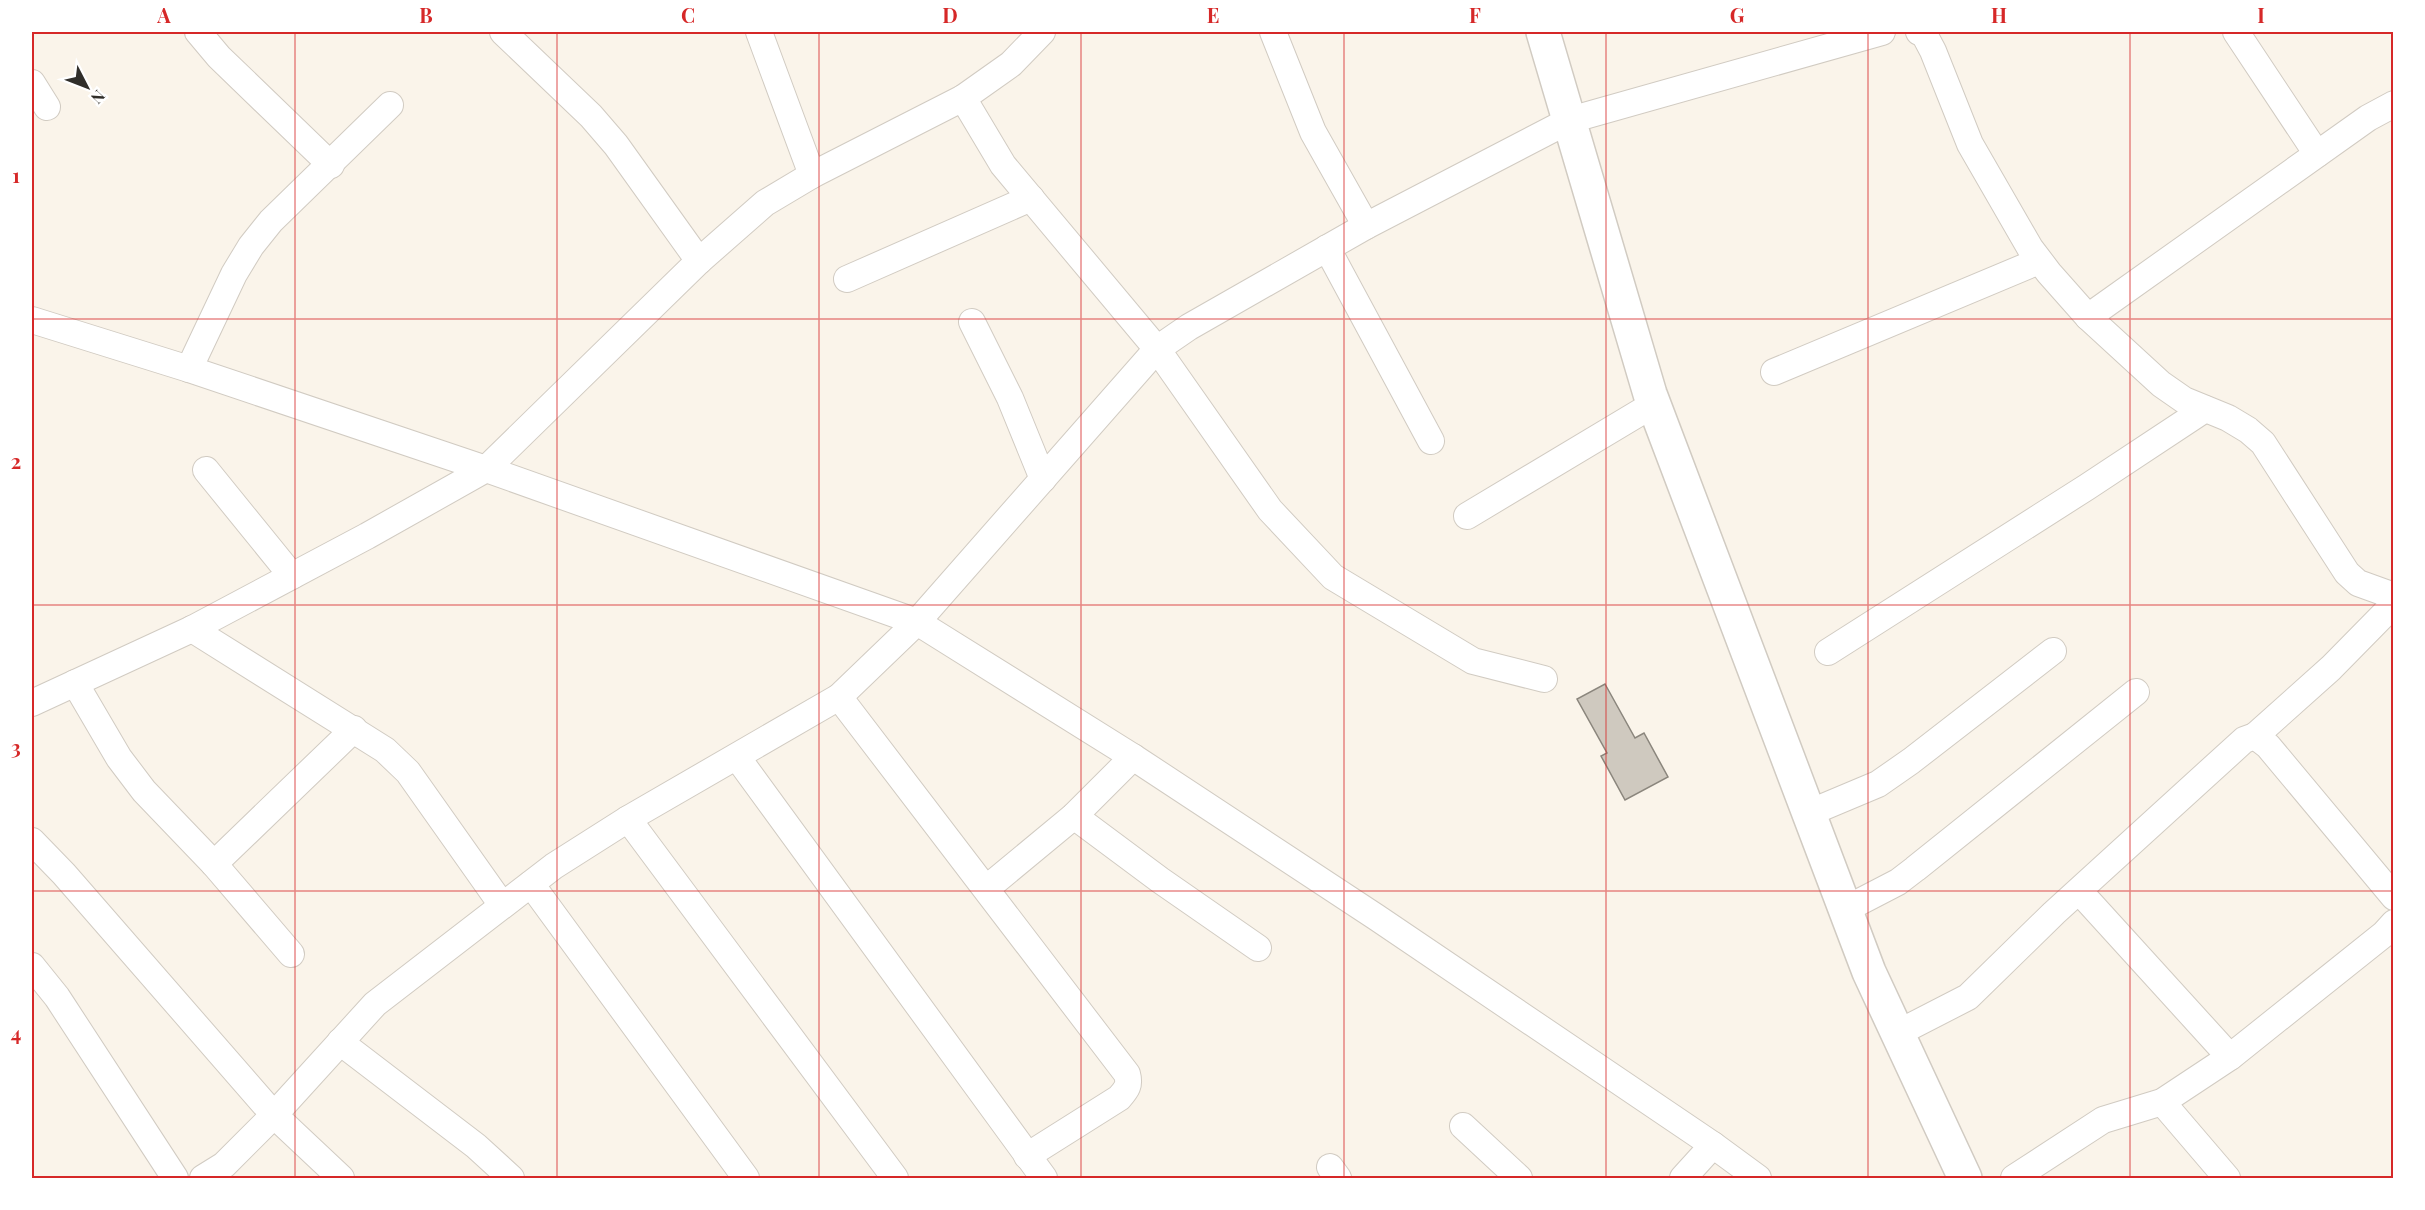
<svg xmlns="http://www.w3.org/2000/svg" width="2425" height="1210" font-family="'Playfair Display',serif">
	<style>
		.building { fill: #cfc9bf; stroke: #8b867d; stroke-width: 1.5 }
		.lines { fill: none; stroke-linecap: round; stroke-linejoin: round }
		.street-casing { stroke: #d1cbc2; stroke-width: 28 }
		.secondary-casing { stroke: #d1cbc2; stroke-width: 36 }
		.street { stroke: #fff; stroke-width: 26 }
		.secondary { stroke: #fff; stroke-width: 33 }
		.grid { fill: none; stroke: #d62828; stroke-width: 1.5; stroke-opacity: 0.55 }
		.neatline { fill: none; stroke: #d62828; stroke-width: 2 }
		.grid-label { font-size: 20px; text-anchor: middle; font-weight: bold; fill: #d62828 }
	</style>
	<rect width="100%" height="100%" fill="#faf4ea"/>
	<polygon class="building" points="1605,684 1635,738 1644,733 1668,777 1625,800 1601,756 1607,753 1577,699"/>
	<g class="lines">
		<defs>
			<g id="street">
				<polyline points="198,32 219,57 331,165"/>
				<polyline points="503,32 591,116 616,145 699,261"/>
				<polyline points="759,32 812,175"/>
				<polyline points="1273,32 1313,132 1366,226"/>
				<polyline points="1919,32 1924,34 1933,51 1970,144 2030,248 2049,273 2088,317 2368,118 2394,104"/>
				<polyline points="2236,32 2317,154"/>
				<polyline points="32,83 47,107"/>
				<polyline points="963,98 1003,165 1157,349 1270,510 1333,577 1473,661 1544,679"/>
				<polyline points="1327,248 1431,441"/>
				<polyline points="847,279 1031,198"/>
				<polyline points="2088,317 2161,384 2184,400 2228,418 2248,430 2263,443 2347,573 2358,583 2394,596"/>
				<polyline points="32,320 189,369 486,469 917,622 1133,757 1376,917 1713,1145 1758,1178"/>
				<polyline points="972,322 1010,398 1043,479"/>
				<polyline points="189,369 234,274 251,246 271,221 390,105"/>
				<polyline points="1774,372 2039,261"/>
				<polyline points="206,470 292,576"/>
				<polyline points="1467,516 1654,404"/>
				<polyline points="192,629 385,750 408,772 502,905"/>
				<polyline points="1828,652 2087,487 2205,409"/>
				<polyline points="75,683 119,758 144,791 214,864 291,954"/>
				<path d="M839 697 1127 1074C1130 1085 1127 1089 1119 1098L1027 1156"/>
				<polyline points="32,703 192,629 367,536 486,469 699,261 765,203 812,175 963,98 1011,64 1042,32"/>
				<polyline points="2255,736 2331,668 2394,604"/>
				<polyline points="737,757 1044,1178"/>
				<polyline points="1809,813 1878,784 1911,761 2053,651"/>
				<polyline points="1074,816 1160,880 1258,948"/>
				<polyline points="628,819 895,1178"/>
				<polyline points="32,841 64,874 274,1115 341,1178"/>
				<polyline points="214,864 354,729"/>
				<polyline points="531,884 746,1178"/>
				<polyline points="987,888 1074,816 1133,757"/>
				<polyline points="2079,891 2230,1057"/>
				<polyline points="1846,909 1898,882 1915,869 2136,692"/>
				<polyline points="32,966 57,997 175,1178"/>
				<polyline points="1898,1033 1968,997 2054,913 2244,740 2255,736 2268,746 2394,897"/>
				<polyline points="340,1042 476,1146 511,1178"/>
				<polyline points="2162,1102 2227,1178"/>
				<polyline points="1463,1126 1519,1178"/>
				<polyline points="1330,1167 1338,1178"/>
				<polyline points="203,1178 224,1165 274,1115 375,1004 554,866 628,819 839,697 917,622 1157,349 1189,327 1366,226 1570,120 1882,32"/>
				<polyline points="1683,1178 1713,1145"/>
				<polyline points="2014,1178 2103,1120 2162,1102 2230,1057 2384,934 2394,923"/>
			</g>
			<polyline id="secondary" points="1543,32 1650,394 1869,972 1965,1178"/>
		</defs>
		<use href="#street" class="street-casing"/>
		<use href="#secondary" class="secondary-casing"/>
		<use href="#street" class="street"/>
		<use href="#secondary" class="secondary"/>
	</g>
	<path class="grid" d="M295 32V1178M557 32V1178M819 32V1178M1081 32V1178M1344 32V1178M1606 32V1178M1868 32V1178M2130 32V1178M32 319H2394M32 605H2394M32 891H2394"/>
	<rect width="2425" height="1210" fill="none" stroke="#ffffff" stroke-width="66"/>
	<g transform="translate(87 87) rotate(132)" stroke="#ffffff" stroke-width="4.5" paint-order="stroke">
	<path d="M0-4.5L10 22L0 15L-10 22Z" fill="#302e2a"/>
	<text y="-9" font-size="16" font-weight="bold" text-anchor="middle" fill="#302e2a">N</text>
	</g>
	<rect x="33" y="33" width="2359" height="1144" class="neatline"/>
	<g class="grid-label">
		<text x="164" y="23">A</text>
		<text x="426" y="23">B</text>
		<text x="688" y="23">C</text>
		<text x="950" y="23">D</text>
		<text x="1213" y="23">E</text>
		<text x="1475" y="23">F</text>
		<text x="1737" y="23">G</text>
		<text x="1999" y="23">H</text>
		<text x="2261" y="23">I</text>
		<text x="16" y="183">1</text>
		<text x="16" y="469">2</text>
		<text x="16" y="755">3</text>
		<text x="16" y="1041">4</text>
	</g>
</svg>
